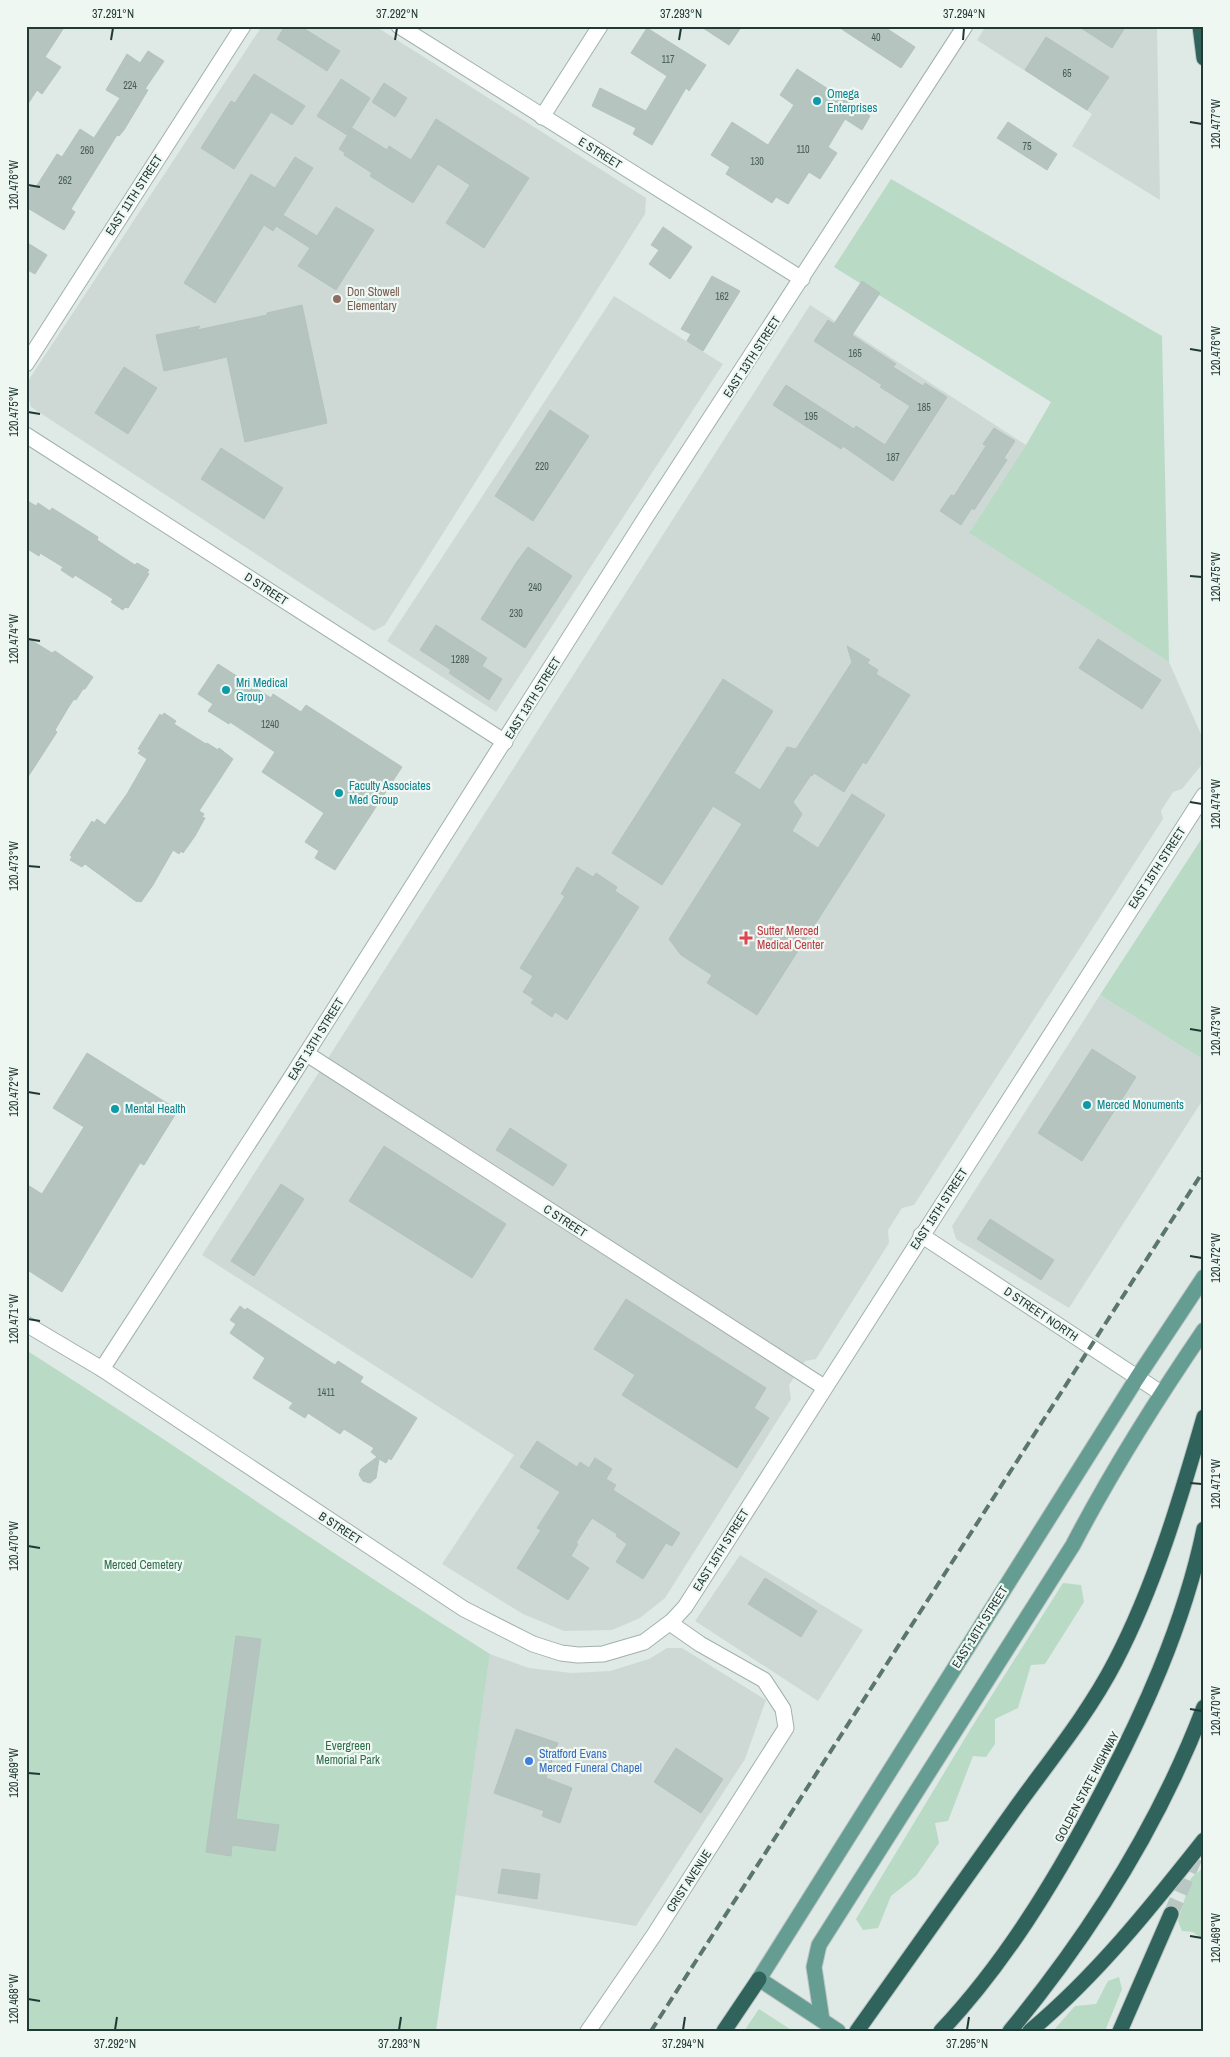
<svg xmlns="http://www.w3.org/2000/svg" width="1230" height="2057" font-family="'Archivo Narrow',sans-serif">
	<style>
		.built { fill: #ced9d5 }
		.green { fill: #b9dac4 }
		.building { fill: #b5c4bf; stroke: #b2c3bd }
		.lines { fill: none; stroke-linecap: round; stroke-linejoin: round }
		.highway-tunnel { stroke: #b9c7c2; stroke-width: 15; stroke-dasharray: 15 8; stroke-linecap: butt }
		.minor-casing { stroke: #a2b1ad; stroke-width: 17 }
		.major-casing { stroke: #bcc4c2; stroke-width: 17 }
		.highway-casing { stroke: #bcc4c2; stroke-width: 17 }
		.minor { stroke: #fff; stroke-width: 15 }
		.major { stroke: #669d93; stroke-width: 15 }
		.highway { stroke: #2f635c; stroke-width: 15 }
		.rail { stroke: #5b756f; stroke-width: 4; stroke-dasharray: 10 5; stroke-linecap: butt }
		.ticks { fill: none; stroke: #213934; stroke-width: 2 }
		.culture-dot { fill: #0f9aa8; stroke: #eff7f3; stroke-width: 2 }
		.education-dot { fill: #8d6e63; stroke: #eff7f3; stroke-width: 2 }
		.health-dot { fill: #e0444e; stroke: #eff7f3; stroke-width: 2 }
		.shop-dot { fill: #3f7fe0; stroke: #eff7f3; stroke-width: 2 }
		.labels { text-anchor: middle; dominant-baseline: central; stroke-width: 4.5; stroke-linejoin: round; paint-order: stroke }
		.number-label { font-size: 10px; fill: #465c57 }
		.culture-label { font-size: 12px; fill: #0d838f; stroke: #eff7f3; text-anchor: start }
		.street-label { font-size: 12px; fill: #213934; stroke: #eff7f3 }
		.education-label { font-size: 12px; fill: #785e54; stroke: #eff7f3; text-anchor: start }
		.health-label { font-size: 12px; fill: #be3a42; stroke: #eff7f3; text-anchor: start }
		.park-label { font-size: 12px; fill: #2e6d4b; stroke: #eff7f3 }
		.shop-label { font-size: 12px; fill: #366cbe; stroke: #eff7f3; text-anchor: start }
		.neatline { fill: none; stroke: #213934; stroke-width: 2 }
		.ticks-label { font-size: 12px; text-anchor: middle; fill: #213934 }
	</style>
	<rect width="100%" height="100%" fill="#dfeae6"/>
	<g class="built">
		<polygon points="262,26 375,26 646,198 645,214 385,625 374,631 31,407 26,389 26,384"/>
		<polygon points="986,26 1157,26 1160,200 1072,146 1092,114 977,40"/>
		<polygon points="614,296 723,364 496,712 387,641"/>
		<polygon points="810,305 1026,445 969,533 1169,662 1204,741 1204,762 1182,789 1173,792 1161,811 1163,819 914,1205 902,1208 888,1230 889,1243 816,1359 805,1361 789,1385 791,1399 665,1598 640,1618 612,1630 564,1631 523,1614 442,1564 514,1455 202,1255"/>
		<polygon points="1100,995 1204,1060 1204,1098 1069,1308 956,1239 952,1226"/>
		<polygon points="740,1555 863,1630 818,1701 695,1621"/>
		<polygon points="667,1648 682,1648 766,1700 745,1759 636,1926 455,1895 490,1654 529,1668 572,1673 610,1671 649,1659"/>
	</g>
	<g class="green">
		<polygon points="891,179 1162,336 1169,662 969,533 1026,445 1051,402 834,267"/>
		<polygon points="1204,835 1204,1060 1100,995"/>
		<path d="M26 1350C183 1449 333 1556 490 1654L436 2031H26Z"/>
		<polygon points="1063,1583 1081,1585 1084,1602 1045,1664 1031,1665 1018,1708 995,1719 995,1744 986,1757 973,1756 948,1821 935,1823 939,1843 916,1876 891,1896 878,1928 863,1930 856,1919 973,1725"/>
		<polygon points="1204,1867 1204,1941 1193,1932 1182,1931 1178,1921 1191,1878"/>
		<polygon points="1119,1977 1122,1989 1105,2031 1053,2031 1075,2006 1096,2004 1108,1981"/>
		<polygon points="759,2009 793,2031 744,2031"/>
	</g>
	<g class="building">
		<polygon points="26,26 65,26 45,57 61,67 42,94 37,90 26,107"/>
		<polygon points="285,26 300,26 340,51 327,71 277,39"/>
		<polygon points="700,26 742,26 729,45"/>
		<polygon points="837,26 883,26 915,47 901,68"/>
		<polygon points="1078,26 1126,26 1112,48"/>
		<polygon points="647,28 706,65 689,91 686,88 652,145 633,134 636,128 592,106 600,88 646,111 667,76 631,53"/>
		<polygon points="1046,37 1109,77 1087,110 1025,70"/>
		<polygon points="148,51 164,61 145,89 148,90 124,130 119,136 117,135 71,209 75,212 64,230 26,207 26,194 32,185 36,187 57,154 62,157 80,129 94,138 120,98 106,90 127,54 140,63"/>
		<polygon points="797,69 870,116 862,130 845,119 828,147 837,153 820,179 809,172 788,204 776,197 772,203 726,174 730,167 711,155 732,122 768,145 794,105 780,95"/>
		<polygon points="254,74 305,106 292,125 271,112 234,169 201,148 231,101 235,103"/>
		<polygon points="341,79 370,98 347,135 317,116"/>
		<polygon points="384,83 407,98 395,117 372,102"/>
		<polygon points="436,119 529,178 484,248 446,223 470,185 438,164 413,203 370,176 372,173 344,155 345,153 339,149 352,128 387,150 389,146 411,160"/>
		<polygon points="1008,122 1057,154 1047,170 997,138"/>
		<polygon points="295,157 313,168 283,215 317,236 336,207 374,230 336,290 298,266 310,248 276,226 273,231 264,225 215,303 184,283 251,174 275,188"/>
		<polygon points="663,227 692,247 670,279 649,264 659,250 651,245"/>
		<polygon points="26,242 47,255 35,274 26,269"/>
		<polygon points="712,276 740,291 703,351 687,341 691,334 681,329"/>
		<polygon points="862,281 880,293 852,335 896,364 893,367 923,386 925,383 947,397 893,481 843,446 841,449 773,405 786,385 854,429 856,426 885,445 910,406 880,387 882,385 814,341 828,320 834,324"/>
		<polygon points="302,305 327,423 245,442 227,357 164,371 156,335 200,326 197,330 267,315 267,313"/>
		<polygon points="124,367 157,388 128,434 95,413"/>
		<polygon points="550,410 589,436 533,521 495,496"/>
		<polygon points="994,428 1015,441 1004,458 1007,460 974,510 972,508 961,525 940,511 951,495 954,496 986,446 983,444"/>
		<polygon points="221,448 283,488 264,519 201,479"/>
		<polygon points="26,500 36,506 38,503 50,511 52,508 98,537 97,540 115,552 135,565 137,563 149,570 147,573 149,574 128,608 125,607 123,610 111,602 113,599 75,575 73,578 61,570 63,567 40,553 39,556 26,548"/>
		<polygon points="528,547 572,576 525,648 481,619 516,563"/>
		<polygon points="436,625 487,658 482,666 502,679 489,700 449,673 451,670 420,650"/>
		<polygon points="26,637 52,653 55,651 93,677 85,689 83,689 76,700 74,699 68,708 55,730 57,732 26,780"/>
		<polygon points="1098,639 1161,680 1142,709 1079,668"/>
		<polygon points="847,646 870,660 867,663 878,670 876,674 910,695 866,764 863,762 844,792 814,773 812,776 811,775 793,802 802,814 792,831 818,848 852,794 885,815 757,1015 707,983 712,975 681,955 669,939 742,824 713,806 662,885 612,853 723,679 773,711 734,773 760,790 787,747 796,749 852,662"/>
		<polygon points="218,664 271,698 273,694 301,712 306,705 402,767 335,870 315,858 319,851 305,842 324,813 262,772 275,752 230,722 229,724 208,711 213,704 198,694"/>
		<polygon points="164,713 176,721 174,724 206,744 207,743 218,750 219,748 233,759 199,811 204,814 202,817 205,818 195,836 183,853 181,851 179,854 173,850 153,885 141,902 138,901 137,902 85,864 82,867 70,860 72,857 70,855 92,821 94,823 97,819 105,825 127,794 147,759 138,753 141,750 138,749 160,714 162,716"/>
		<polygon points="577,867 593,877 596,873 617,887 615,891 639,907 567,1020 555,1012 552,1017 531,1003 534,999 523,992 533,976 520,968 565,896 561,894"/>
		<polygon points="1092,1049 1136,1077 1082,1161 1038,1133"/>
		<polygon points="87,1053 178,1110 144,1165 140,1163 62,1292 26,1269 26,1184 42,1194 84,1127 53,1108"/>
		<polygon points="510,1128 567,1165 553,1186 496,1150"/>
		<polygon points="384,1146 506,1224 472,1278 349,1201"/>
		<polygon points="281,1184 304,1199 254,1276 231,1261"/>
		<polygon points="990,1219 1054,1260 1041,1280 977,1239"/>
		<polygon points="626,1299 766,1388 754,1408 769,1418 737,1468 622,1395 635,1375 594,1349"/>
		<polygon points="240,1306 245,1310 247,1308 335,1365 338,1361 363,1377 360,1382 417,1418 391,1460 389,1458 386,1463 379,1459 376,1478 370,1483 363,1481 359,1475 361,1469 377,1457 371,1452 374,1448 344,1429 340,1434 308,1413 305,1418 289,1408 293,1403 253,1378 265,1358 230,1333 236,1324 230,1320"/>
		<polygon points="537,1441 577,1467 580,1462 589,1468 595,1458 612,1469 606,1479 616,1485 613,1490 680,1533 672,1546 666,1543 643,1579 616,1562 627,1544 616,1536 617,1534 592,1518 576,1543 578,1544 571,1556 589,1568 568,1600 517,1568 541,1530 537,1528 560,1492 520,1467"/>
		<polygon points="765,1578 817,1611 801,1637 748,1604"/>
		<polygon points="236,1636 261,1639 236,1819 279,1825 275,1851 232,1845 231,1856 206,1852"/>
		<polygon points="516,1729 558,1743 546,1778 572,1788 560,1823 542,1816 544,1811 494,1793"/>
		<polygon points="676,1748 723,1779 701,1813 654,1782"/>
		<polygon points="502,1869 540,1874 537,1899 498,1893"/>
	</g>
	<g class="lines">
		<polyline class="highway-tunnel" points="1171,1914 1197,1853"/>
		<defs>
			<g id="minor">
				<polyline points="399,26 802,279"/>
				<polyline points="542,117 600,26"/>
				<polyline points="26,364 243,26"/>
				<polyline points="26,435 505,742"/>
				<polyline points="307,1054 824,1387"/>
				<polyline points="921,1235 1161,1393"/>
				<polyline points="26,1324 102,1369 464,1609 533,1644 561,1653 578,1655 603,1654 644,1642 672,1621 685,1607 1204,795"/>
				<polyline points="102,1369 287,1084 644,520 965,26"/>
				<polyline points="588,2031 654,1935 786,1728 783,1709 764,1680 700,1644 670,1623"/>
			</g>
			<g id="major">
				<path d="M822 2020 814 1967 819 1945 1073 1545C1112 1470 1157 1399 1204 1330"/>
				<polyline points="838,2031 759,1979 1137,1378 1204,1277"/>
			</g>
			<g id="highway">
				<polyline points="1200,26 1204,58"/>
				<polyline points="724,2031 759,1979"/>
				<path d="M857 2031C910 1956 964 1881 1017 1806 1051 1759 1088 1714 1115 1662 1155 1585 1180 1500 1204 1417"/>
				<path d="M941 2031C1004 1964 1053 1884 1096 1803 1142 1717 1184 1625 1204 1529"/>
				<path d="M1010 2031C1090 1934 1159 1825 1204 1707"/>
				<path d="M1030 2031C1096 1976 1151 1907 1204 1840"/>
				<polyline points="1120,2031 1171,1914"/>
			</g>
		</defs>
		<use href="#minor" class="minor-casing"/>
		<use href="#major" class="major-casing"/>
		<use href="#highway" class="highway-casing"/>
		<use href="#minor" class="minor"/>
		<use href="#major" class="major"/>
		<use href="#highway" class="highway"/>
		<polyline class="rail" points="651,2031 1204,1170"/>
	</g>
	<path class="ticks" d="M111 40 113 28M395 40 397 28M679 40 681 28M963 40 964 28M1190 122 1202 124M28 185 40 187M1190 349 1202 351M28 412 40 414M1190 576 1202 577M28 639 40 641M1190 802 1202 804M28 866 40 867M1190 1029 1202 1031M28 1092 40 1094M1190 1256 1202 1258M28 1319 40 1321M1190 1483 1202 1484M28 1546 40 1548M1190 1709 1202 1711M28 1773 40 1774M1190 1936 1202 1938M28 1999 40 2001M115 2030 117 2017M399 2030 401 2017M683 2030 685 2017M967 2030 969 2017"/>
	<g class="culture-dot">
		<circle cx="817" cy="101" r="5"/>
		<circle cx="226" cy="690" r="5"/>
		<circle cx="339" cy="793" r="5"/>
		<circle cx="1087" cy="1105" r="5"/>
		<circle cx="115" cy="1109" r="5"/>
	</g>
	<circle class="education-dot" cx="337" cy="299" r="5"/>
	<path class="health-dot" d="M743.5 930.5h5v5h5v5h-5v5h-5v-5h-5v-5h5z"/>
	<circle class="shop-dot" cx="529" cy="1761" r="5"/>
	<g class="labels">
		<g class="number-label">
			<text x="876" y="37">40</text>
			<text x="668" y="59">117</text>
			<text x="1067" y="73">65</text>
			<text x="130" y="85">224</text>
			<text x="1027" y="146">75</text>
			<text x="803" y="149">110</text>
			<text x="87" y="150">260</text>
			<text x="757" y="161">130</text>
			<text x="65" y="180">262</text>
			<text x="722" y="296">162</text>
			<text x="855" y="353">165</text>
			<text x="924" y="407">185</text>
			<text x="811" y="416">195</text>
			<text x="893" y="457">187</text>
			<text x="542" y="466">220</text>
			<text x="535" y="587">240</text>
			<text x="516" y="613">230</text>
			<text x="460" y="659">1289</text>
			<text x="270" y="724">1240</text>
			<text x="326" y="1392">1411</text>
		</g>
		<g class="culture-label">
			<text x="827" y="94">Omega<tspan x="827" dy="14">Enterprises</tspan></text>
			<text x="236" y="683">Mri Medical<tspan x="236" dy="14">Group</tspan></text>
			<text x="349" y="786">Faculty Associates<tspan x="349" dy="14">Med Group</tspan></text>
			<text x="1097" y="1105">Merced Monuments</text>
			<text x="125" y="1109">Mental Health</text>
		</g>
		<g class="street-label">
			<text transform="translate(600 153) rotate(32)">E STREET</text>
			<text transform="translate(134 195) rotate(-57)">EAST 11TH STREET</text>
			<text transform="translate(752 357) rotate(-57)">EAST 13TH STREET</text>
			<text transform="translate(266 589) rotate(33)">D STREET</text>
			<text transform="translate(533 698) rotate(-58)">EAST 13TH STREET</text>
			<text transform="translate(1157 868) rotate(-57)">EAST 15TH STREET</text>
			<text transform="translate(316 1039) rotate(-58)">EAST 13TH STREET</text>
			<text transform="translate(939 1209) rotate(-57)">EAST 15TH STREET</text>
			<text transform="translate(565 1221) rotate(33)">C STREET</text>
			<text transform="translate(1041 1314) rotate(34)">D STREET NORTH</text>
			<text transform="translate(340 1528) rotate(33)">B STREET</text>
			<text transform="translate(721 1550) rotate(-58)">EAST 15TH STREET</text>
			<text transform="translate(980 1627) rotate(-58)">EAST 16TH STREET</text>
			<text transform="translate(1087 1787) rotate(-62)">GOLDEN STATE HIGHWAY</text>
			<text transform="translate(689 1881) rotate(-57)">CRIST AVENUE</text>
		</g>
		<g class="education-label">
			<text x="347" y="292">Don Stowell<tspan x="347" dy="14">Elementary</tspan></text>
		</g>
		<g class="health-label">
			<text x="757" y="931">Sutter Merced<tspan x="757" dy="14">Medical Center</tspan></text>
		</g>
		<g class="park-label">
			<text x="143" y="1565">Merced Cemetery</text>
			<text x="348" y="1746">Evergreen<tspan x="348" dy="14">Memorial Park</tspan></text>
		</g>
		<g class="shop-label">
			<text x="539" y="1754">Stratford Evans<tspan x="539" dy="14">Merced Funeral Chapel</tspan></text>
		</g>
	</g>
	<rect width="1230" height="2057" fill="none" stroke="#eff7f3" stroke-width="55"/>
	<rect x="28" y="28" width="1174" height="2002" class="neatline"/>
	<g class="ticks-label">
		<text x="113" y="18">37.291°N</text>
		<text x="397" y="18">37.292°N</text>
		<text x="681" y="18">37.293°N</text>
		<text x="964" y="18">37.294°N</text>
		<text transform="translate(1216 124) rotate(-90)" y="4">120.477°W</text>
		<text transform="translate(14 185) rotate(-90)" y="4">120.476°W</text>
		<text transform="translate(1216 351) rotate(-90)" y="4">120.476°W</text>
		<text transform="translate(14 412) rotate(-90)" y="4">120.475°W</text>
		<text transform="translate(1216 577) rotate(-90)" y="4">120.475°W</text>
		<text transform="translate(14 639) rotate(-90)" y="4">120.474°W</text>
		<text transform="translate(1216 804) rotate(-90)" y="4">120.474°W</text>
		<text transform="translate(14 866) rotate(-90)" y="4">120.473°W</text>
		<text transform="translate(1216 1031) rotate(-90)" y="4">120.473°W</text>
		<text transform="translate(14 1092) rotate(-90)" y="4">120.472°W</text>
		<text transform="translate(1216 1258) rotate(-90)" y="4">120.472°W</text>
		<text transform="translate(14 1319) rotate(-90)" y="4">120.471°W</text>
		<text transform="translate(1216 1484) rotate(-90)" y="4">120.471°W</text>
		<text transform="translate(14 1546) rotate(-90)" y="4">120.470°W</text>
		<text transform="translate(1216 1711) rotate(-90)" y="4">120.470°W</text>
		<text transform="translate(14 1773) rotate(-90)" y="4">120.469°W</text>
		<text transform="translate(1216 1938) rotate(-90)" y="4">120.469°W</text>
		<text transform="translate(14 1999) rotate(-90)" y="4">120.468°W</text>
		<text x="115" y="2048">37.292°N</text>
		<text x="399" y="2048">37.293°N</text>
		<text x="683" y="2048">37.294°N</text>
		<text x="967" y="2048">37.295°N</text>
	</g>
</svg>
